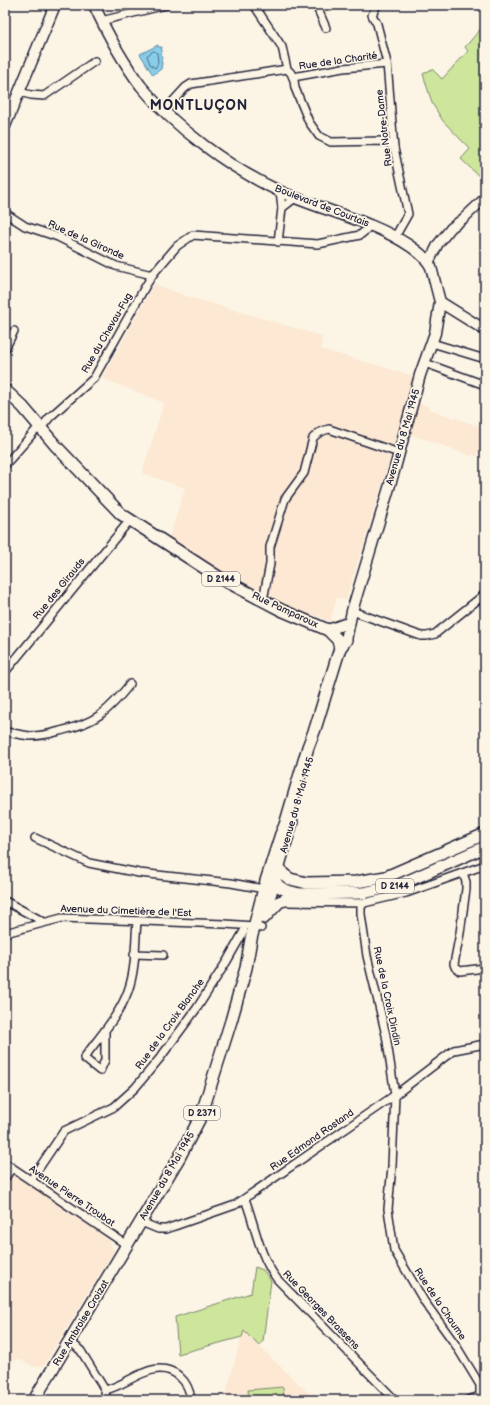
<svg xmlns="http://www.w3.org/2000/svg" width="490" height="1405" font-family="'Balsamiq Sans',sans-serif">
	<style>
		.built { fill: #fce8d3 }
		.green { fill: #cde69c; stroke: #78846c }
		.water { fill: #88ceea; stroke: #5f89a4 }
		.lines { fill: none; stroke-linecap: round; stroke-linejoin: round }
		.shore { stroke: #4b6781; stroke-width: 1 }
		.minor-casing { stroke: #22223b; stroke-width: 10 }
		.tertiary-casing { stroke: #22223b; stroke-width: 12 }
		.secondary-casing { stroke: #22223b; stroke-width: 13 }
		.primary-casing { stroke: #22223b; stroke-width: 14 }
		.minor { stroke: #fcf5e5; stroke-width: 7 }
		.tertiary { stroke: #fcf5e5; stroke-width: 9 }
		.secondary { stroke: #fcf5e5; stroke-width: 10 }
		.primary { stroke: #fcf5e5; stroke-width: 11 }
		.labels { text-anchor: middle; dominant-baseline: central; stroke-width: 3.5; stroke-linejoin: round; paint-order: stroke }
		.shield { fill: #fcf5e5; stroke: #63616e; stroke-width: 1 }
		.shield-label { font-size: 9px; font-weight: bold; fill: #22223b }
		.street-label { font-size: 10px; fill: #22223b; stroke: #fcf5e5 }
		.district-label { font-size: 14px; font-weight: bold; letter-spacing: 1px; fill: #22223b; stroke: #fcf5e5 }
	</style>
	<rect width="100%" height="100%" fill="#fcf5e5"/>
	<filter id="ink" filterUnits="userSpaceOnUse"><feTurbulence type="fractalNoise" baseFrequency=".025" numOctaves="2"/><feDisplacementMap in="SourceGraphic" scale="8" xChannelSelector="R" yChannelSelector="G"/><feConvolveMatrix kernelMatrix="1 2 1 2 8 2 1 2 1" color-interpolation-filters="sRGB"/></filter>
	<g filter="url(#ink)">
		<g class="built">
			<polygon points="154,284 183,295 322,336 321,349 414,376 391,456 346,600 337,598 330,621 287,607 219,572 180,546 169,538 185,488 142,473 164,403 102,378"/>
			<polygon points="418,403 430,407 429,409 481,427 484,422 485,422 485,448 483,447 476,456 473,454 471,456 410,434"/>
			<polygon points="12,1173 69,1210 109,1240 114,1251 44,1365 33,1367 19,1359 14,1360 5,1375 5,1184"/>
			<polygon points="243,1331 316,1400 224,1400"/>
		</g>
		<g class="green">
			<polygon points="485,24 485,182 461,159 470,149 443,121 432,103 423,74 432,69 442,79 468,51 465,47"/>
			<polygon points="255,1267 263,1270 271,1281 263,1341 259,1346 244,1331 242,1337 178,1354 175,1317 251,1293"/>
			<polygon points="283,1387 284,1400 249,1400 248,1390"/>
		</g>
		<polygon class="water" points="158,45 158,47 162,47 161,56 162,58 161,60 162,63 161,69 153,75 140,54"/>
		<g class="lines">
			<polygon class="shore" points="154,51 157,53 158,63 156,67 155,68 150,64 147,56"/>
			<defs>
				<g id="minor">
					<polyline points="316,5 326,28"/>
					<polyline points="377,5 372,15 377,24 387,63 394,148 408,214 395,237"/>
					<polyline points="101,21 166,5"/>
					<polyline points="287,69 291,73 294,80 295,88 309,122 319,136 331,142 382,141 388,143 394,148"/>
					<polyline points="293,77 343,68 387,64"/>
					<polyline points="19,92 31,95 44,96 95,61"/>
					<polyline points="164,111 185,88 191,84 287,69 282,47 254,5"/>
					<polyline points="282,208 295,198"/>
					<polyline points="5,213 25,226 58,237 116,266 148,274 153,274"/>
					<polyline points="278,242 282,208 280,191"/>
					<polyline points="432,343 485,359"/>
					<polyline points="5,349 14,331"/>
					<polyline points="425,363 485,385"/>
					<polyline points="5,465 35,431 41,428 50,417 94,378 145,287 153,274 177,246 193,235 318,244 360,235 365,231 370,225"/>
					<path d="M263 600 270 564V547L285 499 304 473 313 438C317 433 321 431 329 429L399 453"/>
					<polyline points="352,611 421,636 427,636 435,634 485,594"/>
					<polyline points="5,672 130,520"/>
					<path d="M5 732C13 733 22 735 30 736 40 736 50 734 60 731 95 723 108 712 130 684"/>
					<polyline points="35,838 89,863 139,873 231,883 264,889"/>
					<polyline points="463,873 466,882 466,889 460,933 454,964 455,967 460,971 485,968"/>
					<polyline points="5,901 44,922"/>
					<polyline points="284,902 364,903 406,893 485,865"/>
					<polyline points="364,903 361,907 361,914 367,956 386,1035 395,1095 392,1166 388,1209 394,1250 424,1301 455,1344 480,1385 480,1396"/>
					<polyline points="5,933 62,918 225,924 254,926 261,928"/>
					<polyline points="134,954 163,955"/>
					<path d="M105 1030V1060L100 1071 84 1058C99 1037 119 1016 128 991 136 969 135 944 137 921"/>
					<polyline points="5,1163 127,1245"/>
					<polyline points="5,1178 12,1168"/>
					<polyline points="31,1180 64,1131 114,1107 135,1088 160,1058 197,1008 227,961 244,931"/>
					<path d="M245 1199C255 1225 259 1256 277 1279L395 1400"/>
					<polyline points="141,1222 158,1229 166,1229 235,1205 395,1095 454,1050 485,1044"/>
					<polyline points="70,1341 81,1351 105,1390 106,1400"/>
					<path d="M105 1390C129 1385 154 1356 179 1376 186 1382 190 1390 191 1400"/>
					<polyline points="468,1400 480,1396"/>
				</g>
				<polyline id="tertiary" points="429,262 438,244 451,228 464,218 485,198"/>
				<g id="secondary">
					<path d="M94 5C107 33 122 61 141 86 175 128 230 168 279 191 322 211 370 219 410 246 418 252 427 258 431 267L440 302 435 333 420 375 395 468 352 611 346 640"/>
					<polyline points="5,126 55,5"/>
					<polyline points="440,302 485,330"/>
					<polyline points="328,630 345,624"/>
				</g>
				<g id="primary">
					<polyline points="5,390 23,407 56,446 121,514 220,578 281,610 328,630 338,640 340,648"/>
					<polyline points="279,867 283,874 290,879 307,883 356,882 386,877 485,834"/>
					<path d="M273 877C277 889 287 891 299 894"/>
					<polyline points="266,909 292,822"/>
					<polyline points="264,918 279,902 299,894 363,893 386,888 401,884 485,847"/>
					<polyline points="34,1400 179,1158 201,1116 231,1021 246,968 251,939 266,881 281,834 285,825 308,747 315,729 340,648 346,640"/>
				</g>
			</defs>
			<use href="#minor" class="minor-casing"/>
			<use href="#tertiary" class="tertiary-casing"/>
			<use href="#secondary" class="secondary-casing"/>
			<use href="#primary" class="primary-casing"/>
			<use href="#minor" class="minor"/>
			<use href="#tertiary" class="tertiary"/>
			<use href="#secondary" class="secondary"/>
			<use href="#primary" class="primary"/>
		</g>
	</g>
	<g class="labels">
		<g class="shield">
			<rect x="202" y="572" width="38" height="14" rx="3"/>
			<rect x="376" y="879" width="38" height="14" rx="3"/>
			<rect x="184" y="1106" width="36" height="14" rx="3"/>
		</g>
		<g class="shield-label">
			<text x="221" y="579">D 2144</text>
			<text x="395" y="886">D 2144</text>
			<text x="202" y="1113">D 2371</text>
		</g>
		<g class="street-label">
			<text transform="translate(338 61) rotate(-8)">Rue de la Charité</text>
			<text transform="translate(384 128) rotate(-97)">Rue Notre-Dame</text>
			<text transform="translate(322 206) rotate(21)">Boulevard de Courtais</text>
			<text transform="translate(86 240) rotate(24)">Rue de la Gironde</text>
			<text transform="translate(107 333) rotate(-60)">Rue du Chevau-Fug</text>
			<text transform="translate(403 437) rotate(-74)">Avenue du 8 Mai 1945</text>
			<text transform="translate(59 589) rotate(-51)">Rue des Girauds</text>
			<text transform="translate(285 610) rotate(25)">Rue Pamparoux</text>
			<text transform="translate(297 805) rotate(-74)">Avenue du 8 Mai 1945</text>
			<text transform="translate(126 911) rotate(2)">Avenue du Cimetière de l'Est</text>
			<text transform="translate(387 996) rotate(78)">Rue de la Croix Dindin</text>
			<text transform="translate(170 1024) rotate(-54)">Rue de la Croix Blanche</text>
			<text transform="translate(312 1140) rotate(-35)">Rue Edmond Rostand</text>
			<text transform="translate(167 1176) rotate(-60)">Avenue du 8 Mai 1945</text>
			<text transform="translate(72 1196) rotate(34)">Avenue Pierre Troubat</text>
			<text transform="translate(440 1304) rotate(56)">Rue de la Chaume</text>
			<text transform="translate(321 1310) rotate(46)">Rue Georges Brassens</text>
			<text transform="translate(81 1323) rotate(-59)">Rue Ambroise Croizat</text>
		</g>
		<g class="district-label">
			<text x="199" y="105">MONTLUÇON</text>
		</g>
	</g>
	<rect width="490" height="1405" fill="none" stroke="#fcf5e5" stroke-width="20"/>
	<rect x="10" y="10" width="470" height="1385" fill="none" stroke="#22223b" stroke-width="1.5" filter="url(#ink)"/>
</svg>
